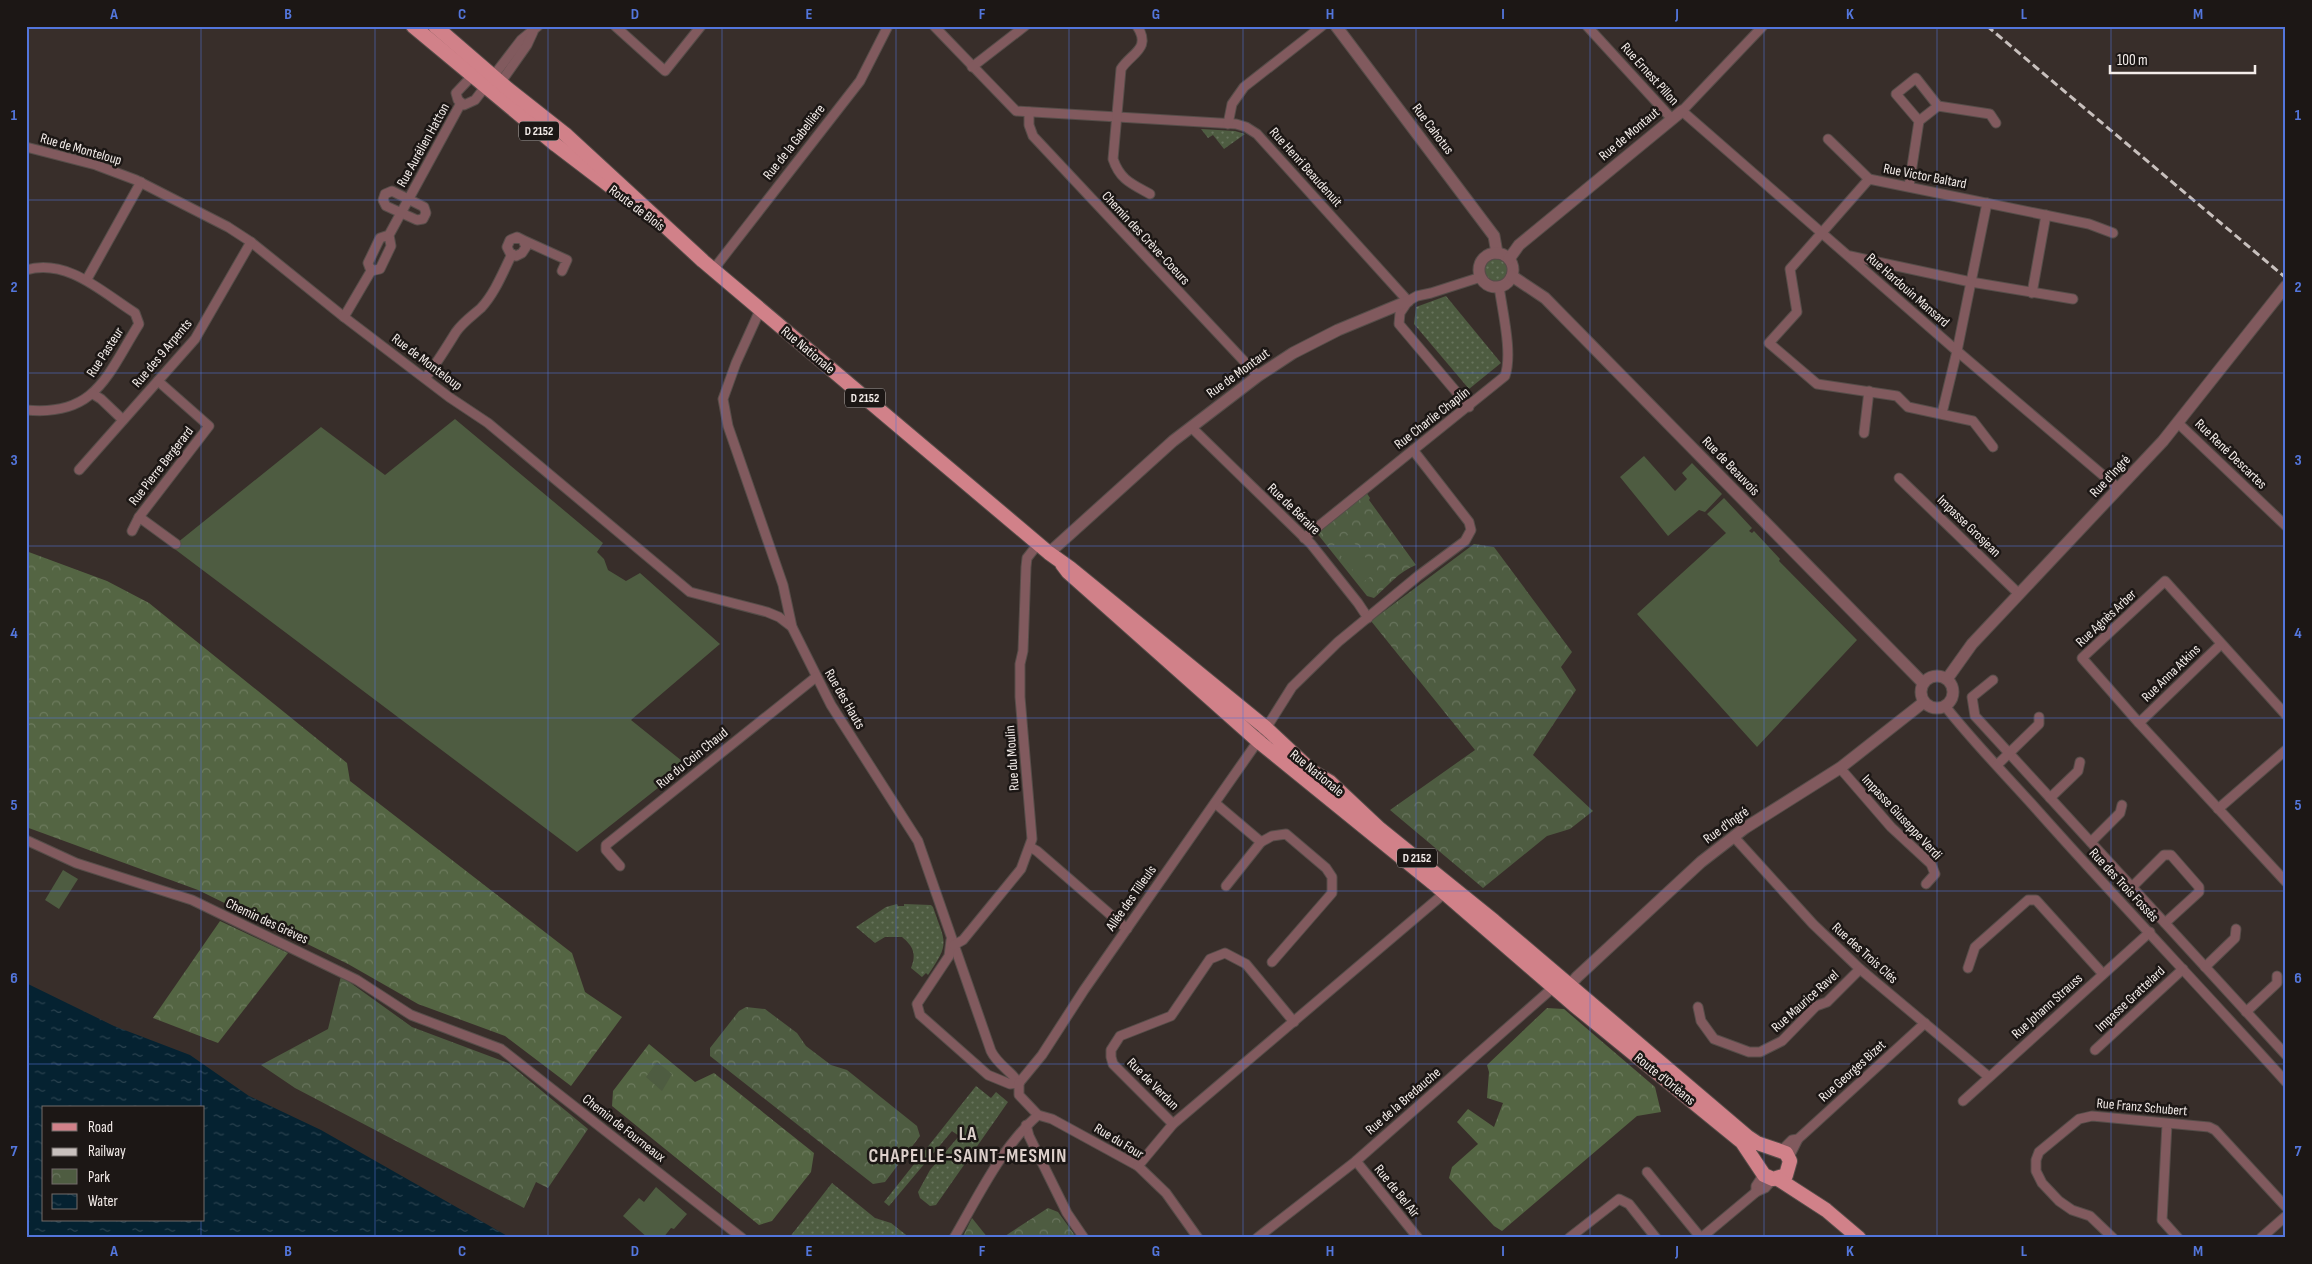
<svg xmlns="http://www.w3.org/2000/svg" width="2312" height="1264" font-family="'Sofia Sans Condensed',sans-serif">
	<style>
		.grass { fill: url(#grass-dots) }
		.forest { fill: url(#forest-crowns) }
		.park { fill: url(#park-crowns) }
		.pitch { fill: #4e5c41 }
		.water { fill: url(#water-ripples); fill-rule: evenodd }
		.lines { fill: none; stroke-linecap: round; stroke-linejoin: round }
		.minor-casing { stroke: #564d49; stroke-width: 11 }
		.tertiary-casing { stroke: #564d49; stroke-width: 13 }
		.primary-casing { stroke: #564d49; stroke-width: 16 }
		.minor { stroke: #815a5e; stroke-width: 9 }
		.tertiary { stroke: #815a5e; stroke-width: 11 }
		.primary { stroke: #d18189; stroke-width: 14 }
		.rail { stroke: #c8c0bd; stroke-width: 3; stroke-dasharray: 8 4; stroke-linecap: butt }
		.grid { fill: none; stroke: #5376dc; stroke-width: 1; stroke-opacity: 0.55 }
		.labels { text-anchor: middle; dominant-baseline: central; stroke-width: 5; stroke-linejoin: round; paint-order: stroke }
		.shield { fill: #1c1715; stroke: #b3adaa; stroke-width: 1 }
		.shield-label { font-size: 12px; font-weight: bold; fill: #f4edea }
		.street-label { font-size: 14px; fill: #f4edea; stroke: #1c1715 }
		.district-label { font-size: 19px; font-weight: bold; letter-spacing: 1px; fill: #ddd0cb; stroke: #1c1715 }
		.neatline { fill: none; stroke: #5376dc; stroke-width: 2 }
		.grid-label { font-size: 16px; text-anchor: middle; font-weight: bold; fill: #5376dc }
	</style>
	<defs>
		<pattern id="grass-dots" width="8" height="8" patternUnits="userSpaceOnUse" patternTransform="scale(1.25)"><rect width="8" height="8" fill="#4e5c41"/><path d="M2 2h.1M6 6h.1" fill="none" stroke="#68745d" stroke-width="1.8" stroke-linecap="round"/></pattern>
		<pattern id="forest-crowns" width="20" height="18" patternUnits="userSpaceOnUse" patternTransform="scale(1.25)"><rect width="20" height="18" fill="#546543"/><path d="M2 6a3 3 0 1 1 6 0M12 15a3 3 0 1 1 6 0" fill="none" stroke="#6d7b5e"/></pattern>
		<pattern id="park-crowns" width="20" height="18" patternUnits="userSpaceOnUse" patternTransform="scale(1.25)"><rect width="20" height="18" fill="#4e5c41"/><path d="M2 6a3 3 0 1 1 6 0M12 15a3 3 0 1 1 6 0" fill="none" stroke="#68745d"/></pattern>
		<pattern id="water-ripples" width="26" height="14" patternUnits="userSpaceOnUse" patternTransform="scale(1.25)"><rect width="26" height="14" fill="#052231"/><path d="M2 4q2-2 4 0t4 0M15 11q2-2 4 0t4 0" fill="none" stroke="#2a424f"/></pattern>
	</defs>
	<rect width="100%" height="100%" fill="#382e2a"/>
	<g class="grass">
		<polygon points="1201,129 1235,131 1245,134 1224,149 1213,135 1208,138"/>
		<circle cx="1496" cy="271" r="12"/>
		<polygon points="1446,296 1501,363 1469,389 1414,324 1416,307"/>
		<path d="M897 904 898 906H904V904L931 905 933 907C945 943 951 942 928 975L926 973 922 977 911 968C917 954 913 946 902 937H885L875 943 856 927 886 907Z"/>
		<polygon points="976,1086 991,1098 996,1092 1008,1102 936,1205 930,1206 920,1198 918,1192 930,1170 959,1136 952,1131 889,1206 884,1202"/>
		<polygon points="832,1183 875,1218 891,1223 910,1238 789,1238"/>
	</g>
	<g class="forest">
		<polygon points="26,551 107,581 149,603 347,763 350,781 572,953 585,992 622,1017 571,1086 505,1036 418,1004 348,964 198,890 26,827"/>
		<polygon points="220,921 288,953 218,1043 153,1018"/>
		<polygon points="1547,1008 1564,1009 1655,1087 1661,1112 1637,1116 1502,1231 1494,1226 1449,1178 1452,1167 1478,1144 1457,1122 1468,1109 1494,1127 1503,1103 1487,1098 1489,1072 1487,1065"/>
		<polygon points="649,1044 695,1082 714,1073 814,1153 811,1172 772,1221 759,1225 612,1106 613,1091"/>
	</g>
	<g class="park">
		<path d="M1366 492 1370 498 1369 500 1416 565C1398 572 1388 586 1374 598L1367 596 1316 532Z"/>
		<polygon points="1474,544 1494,547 1572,652 1561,667 1576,690 1533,755 1593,811 1570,829 1547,836 1483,888 1390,810 1475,750 1371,621"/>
		<polygon points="341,976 412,1027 508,1063 588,1129 548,1188 536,1182 524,1208 295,1088 261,1065 328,1029"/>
		<polygon points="746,1007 765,1009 797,1033 806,1046 831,1065 847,1070 917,1126 920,1136 885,1182 873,1184 710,1056 710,1048 739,1011"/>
		<polygon points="1048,1208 1058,1212 1077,1238 1002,1238"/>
		<polygon points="972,1218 988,1238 962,1238"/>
	</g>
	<g class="pitch">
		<polygon points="455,419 603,543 597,552 604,559 608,570 626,581 640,573 720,644 631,720 687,765 577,852 172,547 321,427 385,475"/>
		<polygon points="1644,456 1675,491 1687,479 1682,473 1692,463 1722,494 1705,512 1699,510 1668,536 1620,477"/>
		<polygon points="1724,498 1752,528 1749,531 1752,533 1754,531 1780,559 1779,561 1857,640 1757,747 1637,614 1726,533 1707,514"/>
		<polygon points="1348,535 1377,572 1363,582 1333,546"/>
		<polygon points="63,870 78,879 59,909 45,900"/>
		<polygon points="657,1062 672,1074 662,1091 646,1077"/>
		<polygon points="656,1187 687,1214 674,1229 671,1228 663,1238 648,1238 623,1216 639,1198 644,1202"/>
	</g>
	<path class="water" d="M26 983 114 1026 190 1055 249 1096 321 1130 511 1238H26ZM44 1108H204V1220H44Z"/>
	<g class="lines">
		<defs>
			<g id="minor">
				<polyline points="615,26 665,71 701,26"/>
				<polyline points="934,26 1016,111 1236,124 1246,127 1257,134 1408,301"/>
				<path d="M1137 26C1152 49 1131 53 1121 69L1113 159C1120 180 1132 184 1150 194"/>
				<polyline points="1587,26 1672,119"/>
				<polyline points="1763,26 1682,111 1957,351 2118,488"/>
				<polyline points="972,67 1025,26"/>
				<polyline points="473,75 456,93 458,100 464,105 475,100 521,40 538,26"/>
				<polyline points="501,82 527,45 533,32"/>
				<polyline points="1938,106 1990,114 1996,123"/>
				<polyline points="1029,112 1029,125 1033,136 1258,376"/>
				<polyline points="1228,124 1232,104 1244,87 1322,26"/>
				<polyline points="1828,139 1869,179"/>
				<polyline points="26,147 96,165 136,180 228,227 251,242 344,317 449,397 488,423 690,592 767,612 779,617 792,627"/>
				<polyline points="1909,186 1919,121 1896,94 1916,78 1938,106 1919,121"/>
				<polygon points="392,191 424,207 426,213 423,219 417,220 386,206 383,200 385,194"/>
				<polyline points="389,235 391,246 380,269 371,271 368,263 380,238 389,235 461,103"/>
				<polyline points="523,240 517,237 510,240 507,247 510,253 516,256 522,253 526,247 523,240 567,260 562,271"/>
				<polyline points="1850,256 1971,282 2073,299"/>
				<path d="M26 270C68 258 103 293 135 313L139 324C107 375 96 417 26 410"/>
				<polyline points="713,270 860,81 888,26"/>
				<polyline points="87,279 141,182"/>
				<polyline points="2032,293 2046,215"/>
				<polyline points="1408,301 1400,313 1399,324 1469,407"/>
				<polyline points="1408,301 1417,296 1431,293 1481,277"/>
				<path d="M760 310 736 363 723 399 728 426 783 585 792 627 831 705 918 841 991 1051C997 1064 1011 1071 1019 1083"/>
				<polyline points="344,317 371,271"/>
				<path d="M426 377C437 363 446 348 456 332 463 322 472 316 481 308 495 293 503 272 512 254"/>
				<polyline points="93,394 101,399 123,420"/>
				<polyline points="1942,413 1957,351 1987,203"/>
				<polyline points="2178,423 2286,526"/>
				<polyline points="1191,427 1311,544 1358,603 1368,618"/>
				<polyline points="1864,433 1869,391"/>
				<polyline points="1993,447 1973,421 1908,407 1897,396 1817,384 1769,343 1797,312 1790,269 1869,179 2089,224 2113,233"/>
				<polyline points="79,470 195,339 251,242"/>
				<polyline points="1899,478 2019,594"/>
				<polyline points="139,517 176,544"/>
				<polyline points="132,531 139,517 209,426 158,381"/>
				<path d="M1304 538 1505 376C1513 353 1502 310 1499 286"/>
				<polyline points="1993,680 1972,697 1975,716 2286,1055"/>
				<path d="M1945 706C1974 743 2007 776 2038 811 2119 902 2204 991 2286 1082"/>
				<polyline points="2286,715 2165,581 2082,658 2139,723 2286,882"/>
				<polyline points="2139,723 2221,644"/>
				<polyline points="1997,765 2039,724 2039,717"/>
				<polyline points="1840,768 1891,827 1931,864 1935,874 1926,884"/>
				<polyline points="2050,798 2078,771 2080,762"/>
				<polyline points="1215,803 1261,842 1226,886"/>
				<polyline points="2218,809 2286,750"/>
				<polyline points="1734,837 1813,924 1860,969 1989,1077"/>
				<polyline points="26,840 76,863 192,900 357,980 411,1015 501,1049 742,1238"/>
				<polyline points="1261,842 1272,836 1286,834 1326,868 1332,877 1332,893 1272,962"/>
				<polyline points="2091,842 2120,813 2122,805"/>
				<polyline points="1030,847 1037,851 1127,929"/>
				<polyline points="620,866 606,850 606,845 816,677"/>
				<polyline points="2132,887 2164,855 2171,855 2199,887 2199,892 2165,923"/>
				<polyline points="951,940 949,956 917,1004 920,1015 988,1075 1010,1084 1019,1083"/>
				<polyline points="954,945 963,940 1021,869 1032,839 1020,697 1020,664 1023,651 1026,567 1027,558 1038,544"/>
				<polyline points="2205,967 2235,938 2236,929"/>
				<polyline points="1968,968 1975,947 2028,900 2036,900 2103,974"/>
				<polyline points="1698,1007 1701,1021 1714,1039 1749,1052 1760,1052 1782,1041 1816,1006 1827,1002 1860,969"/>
				<polyline points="2246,1012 2277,983 2277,976"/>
				<polyline points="2095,1050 2183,969"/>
				<polyline points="1019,1083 1042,1055 1084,990 1258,741 1292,687 1338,642 1418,576 1465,541 1471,530 1469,522 1413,450"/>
				<polyline points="1019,1083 1019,1095 1038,1115 1052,1119 1138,1166 1166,1193 1198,1238"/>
				<polyline points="1963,1101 2150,932"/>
				<polyline points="1173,1124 1113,1064 1111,1057 1111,1050 1120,1036 1171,1016 1210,959 1225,953 1246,964 1294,1022"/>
				<polyline points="2167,1124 2162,1220 2178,1238"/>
				<polyline points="1026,1125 1029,1136 1067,1213 1084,1238"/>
				<polyline points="1782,1150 1792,1140 1798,1139 1925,1023"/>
				<polyline points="1789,1157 1798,1139"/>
				<polyline points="1356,1161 1418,1238"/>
				<polyline points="1138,1166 1173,1124 1447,891"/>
				<polyline points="1647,1172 1701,1238"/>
				<polyline points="1756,1192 1756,1186 1764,1174"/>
				<path d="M954 1238C979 1195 1001 1148 1038 1115"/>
				<polyline points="1257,1238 1356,1161 1556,985"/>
				<polyline points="1569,1238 1619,1199 1629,1204 1656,1238"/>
				<polyline points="1701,1238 1756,1192 1765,1188 1773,1179"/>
				<polyline points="2113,1238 2090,1216 2072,1210 2059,1201 2042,1183 2036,1171 2036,1160 2039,1152 2079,1119 2092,1116 2209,1127 2215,1130 2286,1207"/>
				<polyline points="2261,1238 2286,1216"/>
			</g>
			<g id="tertiary">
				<polyline points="1336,26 1494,236 1497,253"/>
				<circle cx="1496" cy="270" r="17"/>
				<polyline points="1509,259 1519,245 1682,111"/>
				<polyline points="1512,276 1545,298 1923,683"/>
				<polyline points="1049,553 1173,441 1258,376 1293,353 1338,330 1408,301"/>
				<circle cx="1937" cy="692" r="16"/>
				<polyline points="1947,679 1972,644 2163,441 2286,286"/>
				<polyline points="1565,991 1577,977 1701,862 1745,828 1840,768 1924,702"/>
			</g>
			<g id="primary">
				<polyline points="413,26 556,145 615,190"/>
				<polyline points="435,26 508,89 565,134 703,261 1049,553 1070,568 1266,728 1313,772 1330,782 1380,829 1494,921 1748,1137 1757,1143 1786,1153 1790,1161 1786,1175 1773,1179 1764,1175 1742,1142 1574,1005 1433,883 1258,741 1068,572 1062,564"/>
				<polyline points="1778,1179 1826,1210 1859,1238"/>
			</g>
		</defs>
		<use href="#minor" class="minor-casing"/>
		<use href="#tertiary" class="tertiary-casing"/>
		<use href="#primary" class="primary-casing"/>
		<use href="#minor" class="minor"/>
		<use href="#tertiary" class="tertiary"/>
		<use href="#primary" class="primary"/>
		<polyline class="rail" points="1987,26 2286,278"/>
	</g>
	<path class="grid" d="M201 26V1108M375 26V1238M548 26V1238M722 26V1238M896 26V1238M1069 26V1238M1243 26V1238M1416 26V1238M1590 26V1238M1764 26V1238M1937 26V1238M2111 26V1238M26 200H2286M26 373H2286M26 546H2286M26 718H2286M26 891H2286M26 1064H2286M201 1220V1238"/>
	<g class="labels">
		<g class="shield">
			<rect x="519" y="121.5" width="40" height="19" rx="4"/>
			<rect x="845" y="388.5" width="40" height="19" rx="4"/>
			<rect x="1397" y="848.5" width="40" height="19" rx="4"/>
		</g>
		<g class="shield-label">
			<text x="539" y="131">D 2152</text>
			<text x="865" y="398">D 2152</text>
			<text x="1417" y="858">D 2152</text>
		</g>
		<g class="street-label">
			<text transform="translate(1650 74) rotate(48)">Rue Ernest Pillon</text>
			<text transform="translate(1433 129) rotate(53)">Rue Cahotus</text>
			<text transform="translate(1629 134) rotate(-40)">Rue de Montaut</text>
			<text transform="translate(794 142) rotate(-52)">Rue de la Gabellière</text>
			<text transform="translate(423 145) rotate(-61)">Rue Aurélien Hatton</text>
			<text transform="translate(81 149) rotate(16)">Rue de Monteloup</text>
			<text transform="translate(1306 167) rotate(48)">Rue Henri Beaudenuit</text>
			<text transform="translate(1925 176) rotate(11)">Rue Victor Baltard</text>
			<text transform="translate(637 208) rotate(37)">Route de Blois</text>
			<text transform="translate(1146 238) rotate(47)">Chemin des Crève-Coeurs</text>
			<text transform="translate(1908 290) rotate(41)">Rue Hardouin Mansard</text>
			<text transform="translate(808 350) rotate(40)">Rue Nationale</text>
			<text transform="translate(105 352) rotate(-57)">Rue Pasteur</text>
			<text transform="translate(162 353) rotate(-50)">Rue des 9 Arpents</text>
			<text transform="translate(427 362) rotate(37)">Rue de Monteloup</text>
			<text transform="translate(1238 373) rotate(-36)">Rue de Montaut</text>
			<text transform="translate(1432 418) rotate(-38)">Rue Charlie Chaplin</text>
			<text transform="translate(2231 454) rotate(44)">Rue René Descartes</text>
			<text transform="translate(161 466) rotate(-52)">Rue Pierre Bergerard</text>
			<text transform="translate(1731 466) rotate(46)">Rue de Beauvois</text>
			<text transform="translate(2110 476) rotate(-47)">Rue d'Ingré</text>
			<text transform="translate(1294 509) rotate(44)">Rue de Béraire</text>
			<text transform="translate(1969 526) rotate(44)">Impasse Grosjean</text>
			<text transform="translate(2106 618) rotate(-43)">Rue Agnès Arber</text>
			<text transform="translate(2171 673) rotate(-44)">Rue Anna Atkins</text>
			<text transform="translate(845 699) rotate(60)">Rue des Hauts</text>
			<text transform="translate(692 758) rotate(-39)">Rue du Coin Chaud</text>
			<text transform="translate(1012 758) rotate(-94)">Rue du Moulin</text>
			<text transform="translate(1317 773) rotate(39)">Rue Nationale</text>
			<text transform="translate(1902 817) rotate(47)">Impasse Giuseppe Verdi</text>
			<text transform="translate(1726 825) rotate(-36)">Rue d'Ingré</text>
			<text transform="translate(2124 885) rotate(47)">Rue des Trois Fossés</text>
			<text transform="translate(1131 898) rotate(-55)">Allée des Tilleuls</text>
			<text transform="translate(267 921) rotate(25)">Chemin des Grèves</text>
			<text transform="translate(1865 953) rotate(42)">Rue des Trois Clés</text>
			<text transform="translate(2130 999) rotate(-43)">Impasse Grattelard</text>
			<text transform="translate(1805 1001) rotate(-42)">Rue Maurice Ravel</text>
			<text transform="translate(2047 1006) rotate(-42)">Rue Johann Strauss</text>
			<text transform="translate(1852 1071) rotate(-42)">Rue Georges Bizet</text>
			<text transform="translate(1665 1079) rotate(39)">Route d'Orléans</text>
			<text transform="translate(1153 1084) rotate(45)">Rue de Verdun</text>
			<text transform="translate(1403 1101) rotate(-41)">Rue de la Bredauche</text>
			<text transform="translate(2142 1107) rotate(5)">Rue Franz Schubert</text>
			<text transform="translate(624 1128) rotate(38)">Chemin de Fourneaux</text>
			<text transform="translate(1119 1141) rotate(31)">Rue du Four</text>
			<text transform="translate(1397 1191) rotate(51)">Rue de Bel Air</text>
		</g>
		<g class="district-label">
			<text x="968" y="1134">LA<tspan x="968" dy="22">CHAPELLE-SAINT-MESMIN</tspan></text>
		</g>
	</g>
	<rect width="2312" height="1264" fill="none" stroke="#1c1715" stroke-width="55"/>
	<rect x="42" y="1106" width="162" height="115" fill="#1c1715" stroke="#726d6a"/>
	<rect x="52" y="1123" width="25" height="8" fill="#d18189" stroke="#726d6a"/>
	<text x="88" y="1132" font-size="15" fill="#f4edea">Road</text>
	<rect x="52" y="1148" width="25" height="8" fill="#c8c0bd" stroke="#726d6a"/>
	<text x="88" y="1156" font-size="15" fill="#f4edea">Railway</text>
	<rect x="52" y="1169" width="25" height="15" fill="url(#park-crowns)" stroke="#726d6a"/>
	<text x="88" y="1182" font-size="15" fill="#f4edea">Park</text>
	<rect x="52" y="1194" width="25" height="15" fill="url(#water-ripples)" stroke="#726d6a"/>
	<text x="88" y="1206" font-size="15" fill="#f4edea">Water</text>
	<path d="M2110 65v8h145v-8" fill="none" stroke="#f4edea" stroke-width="2.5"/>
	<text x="2117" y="65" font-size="15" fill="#f4edea" stroke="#1c1715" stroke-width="4" paint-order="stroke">100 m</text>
	<rect x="28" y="28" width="2256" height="1208" class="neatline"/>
	<g class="grid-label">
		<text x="114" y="19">A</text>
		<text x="288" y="19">B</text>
		<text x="462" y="19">C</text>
		<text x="635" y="19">D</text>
		<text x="809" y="19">E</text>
		<text x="982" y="19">F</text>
		<text x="1156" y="19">G</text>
		<text x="1330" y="19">H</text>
		<text x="1503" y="19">I</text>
		<text x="1677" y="19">J</text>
		<text x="1850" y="19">K</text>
		<text x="2024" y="19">L</text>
		<text x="2198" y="19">M</text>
		<text x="14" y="120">1</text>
		<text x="2298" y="120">1</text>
		<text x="14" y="292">2</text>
		<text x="2298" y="292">2</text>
		<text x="14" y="465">3</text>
		<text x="2298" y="465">3</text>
		<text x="14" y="638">4</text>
		<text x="2298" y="638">4</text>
		<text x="14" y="810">5</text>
		<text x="2298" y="810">5</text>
		<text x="14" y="983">6</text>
		<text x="2298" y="983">6</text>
		<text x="14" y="1156">7</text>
		<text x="2298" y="1156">7</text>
		<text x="114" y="1256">A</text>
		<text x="288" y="1256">B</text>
		<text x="462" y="1256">C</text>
		<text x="635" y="1256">D</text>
		<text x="809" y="1256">E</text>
		<text x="982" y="1256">F</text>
		<text x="1156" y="1256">G</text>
		<text x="1330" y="1256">H</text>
		<text x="1503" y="1256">I</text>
		<text x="1677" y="1256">J</text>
		<text x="1850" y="1256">K</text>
		<text x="2024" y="1256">L</text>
		<text x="2198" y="1256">M</text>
	</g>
</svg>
